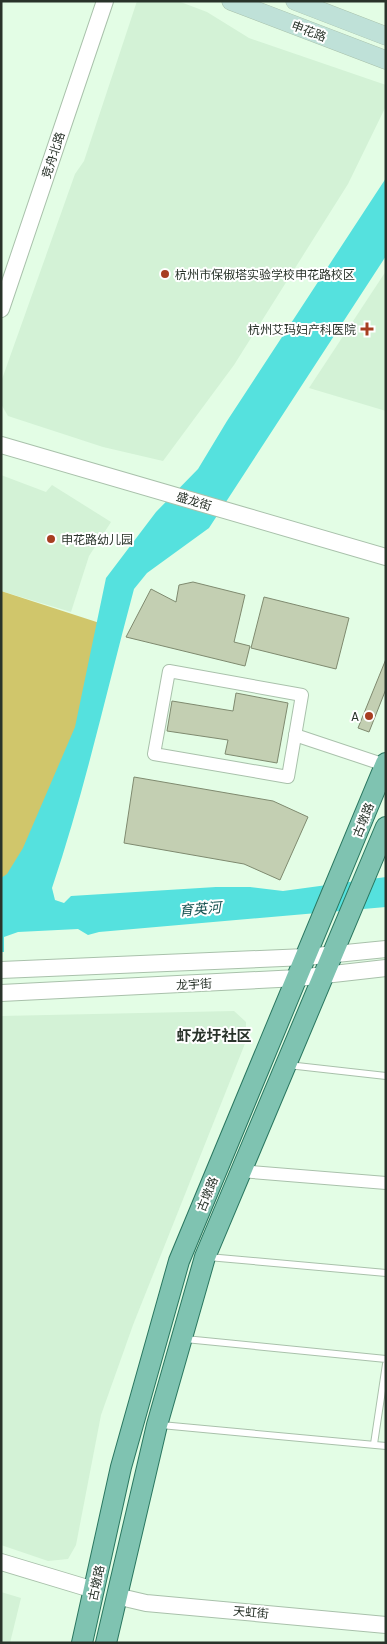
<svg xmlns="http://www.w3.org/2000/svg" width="387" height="1644" font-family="Poppins,'Noto Sans SC',sans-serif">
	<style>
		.built { fill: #d3f2d6 }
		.green { fill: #d0c66b }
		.water { fill: #55e1de }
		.building { fill: #c3cfb2; stroke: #7f8a6f }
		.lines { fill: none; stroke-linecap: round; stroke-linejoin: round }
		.service-casing { stroke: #a9c1ab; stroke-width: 8 }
		.minor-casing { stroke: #a9c1ab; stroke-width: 14 }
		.tertiary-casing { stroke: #a9c1ab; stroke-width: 18 }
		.secondary-casing { stroke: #a9c1ab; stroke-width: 19 }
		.primary-casing { stroke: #2a7760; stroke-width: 22 }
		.service { stroke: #fff; stroke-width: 6 }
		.minor { stroke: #fff; stroke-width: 12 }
		.tertiary { stroke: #fff; stroke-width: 16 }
		.secondary { stroke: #bfe1d8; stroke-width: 18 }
		.primary { stroke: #7fc3b1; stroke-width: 20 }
		.poi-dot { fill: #a73e21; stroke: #fff; stroke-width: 2 }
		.labels { text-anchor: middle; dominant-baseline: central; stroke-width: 4; stroke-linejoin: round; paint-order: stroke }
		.street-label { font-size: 12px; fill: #29332a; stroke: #fff }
		.poi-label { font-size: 12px; fill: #29332a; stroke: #fff; text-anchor: start }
		.water-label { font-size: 14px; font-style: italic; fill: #14504f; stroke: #fff }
		.quarter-label { font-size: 15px; font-weight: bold; fill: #29332a; stroke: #fff }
	</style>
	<rect width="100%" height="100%" fill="#e3fde5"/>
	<g class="built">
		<polygon points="137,1 178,1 207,12 249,38 386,85 386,106 348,184 234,365 163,461 103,447 8,416 1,404 1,382 75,174 84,161"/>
		<polygon points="386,271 386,411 309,388"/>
		<polygon points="1,475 46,492 52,485 111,522 89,556 71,612 1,591"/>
		<polygon points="234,1011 246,1022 246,1041 133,1325 101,1415 76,1545 68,1559 48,1561 1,1545 1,1016"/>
		<polygon points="1,1592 21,1598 10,1643 1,1643"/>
	</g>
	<polygon class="green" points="1,591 112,627 15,919 1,920"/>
	<path class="water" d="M386 178V256L209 528 147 573 134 589C107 689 85 790 52 888L55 900 64 903 71 896 216 887H250L283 891 386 877V907L99 932 88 935 78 929 18 932 4 937V952H1V878L7 874 23 848 75 727 106 578 156 512 198 469 227 421Z"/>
	<g class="building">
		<polygon points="193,582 245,595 234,642 250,646 245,666 126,637 151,589 176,602 179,585"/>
		<polygon points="264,597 349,618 336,669 251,648"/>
		<polygon points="386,659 386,689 369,732 358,728"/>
		<polygon points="236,693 288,703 277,763 225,754 228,740 167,731 172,701 233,711"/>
		<polygon points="134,777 273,801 308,817 280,880 244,864 124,843"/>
	</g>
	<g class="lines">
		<defs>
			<g id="service">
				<polyline points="288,1065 386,1076"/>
				<polyline points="208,1257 386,1273"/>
				<polyline points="185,1339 386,1359"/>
				<polyline points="161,1425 386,1446"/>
				<polyline points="374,1444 386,1364"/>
			</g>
			<g id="minor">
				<polygon points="169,671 302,695 288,777 154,754"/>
				<polyline points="295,735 385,765"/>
				<polyline points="240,1171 386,1183"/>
			</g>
			<g id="tertiary">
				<polyline points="1,309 105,1"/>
				<polyline points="1,445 386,557"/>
				<polyline points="1,970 306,957 386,949"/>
				<polyline points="1,993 298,978 386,968"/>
				<polyline points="1,1562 94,1590"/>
				<polyline points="116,1596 146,1603 386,1625"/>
			</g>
			<g id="secondary">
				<polyline points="231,1 386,60"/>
				<polyline points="295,1 386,36"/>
			</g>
			<g id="primary">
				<polyline points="82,1643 121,1467 179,1261 386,763"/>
				<polyline points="106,1643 157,1425 205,1257 386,827"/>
			</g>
		</defs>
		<use href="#service" class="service-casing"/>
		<use href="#minor" class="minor-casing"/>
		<use href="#tertiary" class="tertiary-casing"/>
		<use href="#secondary" class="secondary-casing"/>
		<use href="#primary" class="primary-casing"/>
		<use href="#service" class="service"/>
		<use href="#minor" class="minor"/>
		<use href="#tertiary" class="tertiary"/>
		<use href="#secondary" class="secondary"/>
		<use href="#primary" class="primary"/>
	</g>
	<g class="poi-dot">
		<circle cx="165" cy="274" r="5"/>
		<path d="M364.5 321.5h5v5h5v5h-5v5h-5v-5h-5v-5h5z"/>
		<circle cx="51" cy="539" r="5"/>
		<circle cx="369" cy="716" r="5"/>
	</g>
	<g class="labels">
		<g class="street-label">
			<text transform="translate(309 31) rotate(21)">申花路</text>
			<text transform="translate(53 155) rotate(-72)">竞舟北路</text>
			<text transform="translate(194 501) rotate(17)">盛龙街</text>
			<text transform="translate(363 820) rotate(-68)">古墩路</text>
			<text transform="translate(194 984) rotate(-3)">龙宇街</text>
			<text transform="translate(207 1194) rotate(-68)">古墩路</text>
			<text transform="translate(96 1583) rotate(-78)">古墩路</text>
			<text transform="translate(251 1612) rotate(5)">天虹街</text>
		</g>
		<g class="poi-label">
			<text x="175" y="274">杭州市保俶塔实验学校申花路校区</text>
			<text x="356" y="329" text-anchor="end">杭州艾玛妇产科医院</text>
			<text x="61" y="539">申花路幼儿园</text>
			<text x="359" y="716" text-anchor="end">A</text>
		</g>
		<g class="water-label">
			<text transform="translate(200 909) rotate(-5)">育英河</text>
		</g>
		<g class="quarter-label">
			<text x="214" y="1035">虾龙圩社区</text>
		</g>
	</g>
	<rect width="387" height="1644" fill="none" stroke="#29332a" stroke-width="5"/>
</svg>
